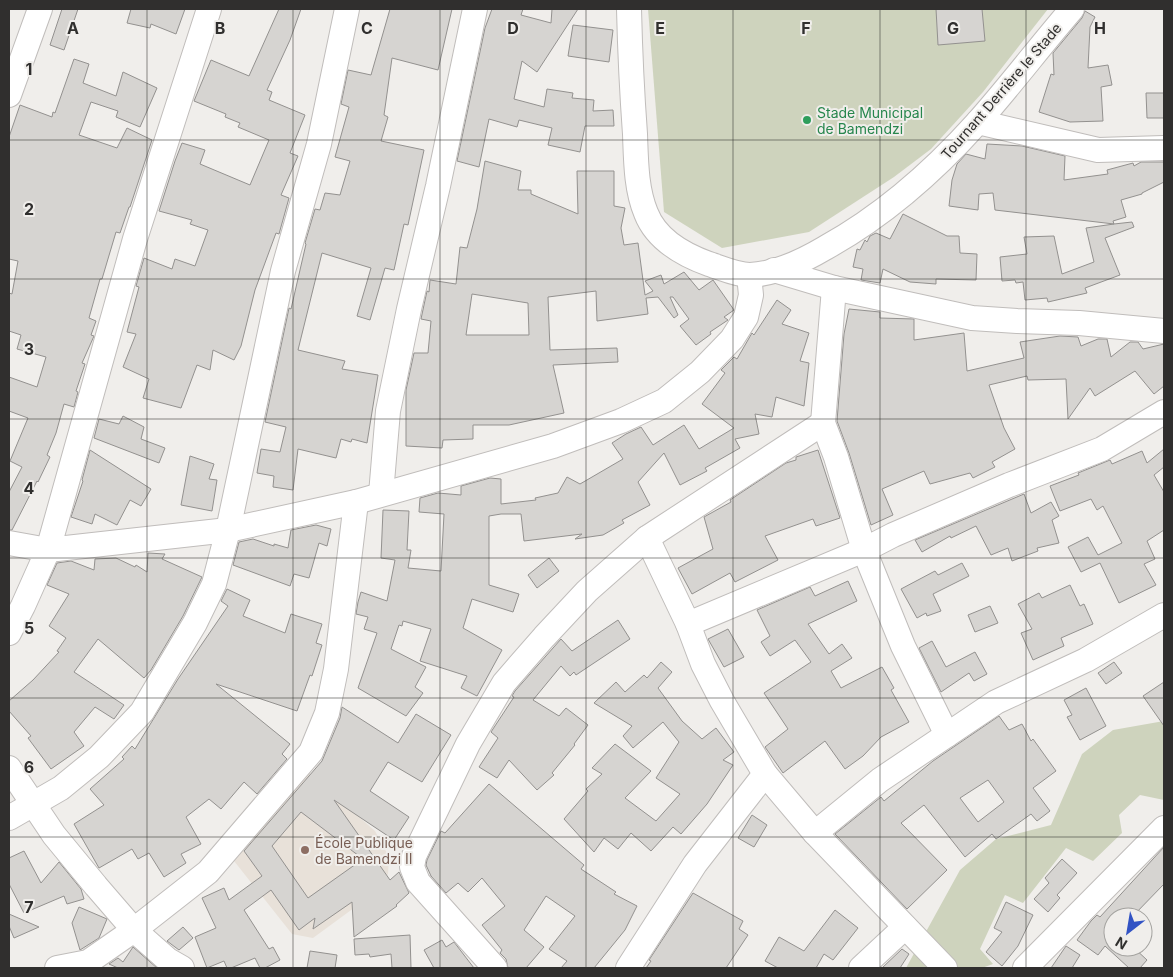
<svg xmlns="http://www.w3.org/2000/svg" width="1173" height="977" font-family="Inter,sans-serif">
	<style>
		.built { fill: #e8e1d9 }
		.green { fill: #ced3bd }
		.building { fill: #d6d4d1; stroke: #93918f; fill-rule: evenodd }
		.lines { fill: none; stroke-linecap: round; stroke-linejoin: round }
		.minor-casing { stroke: #c0bdbb; stroke-width: 26 }
		.minor { stroke: #fff; stroke-width: 24 }
		.grid { fill: none; stroke: #302f2e; stroke-width: 1; stroke-opacity: 0.55 }
		.leisure-dot { fill: #2e9e5b; stroke: #f0eeeb; stroke-width: 2 }
		.education-dot { fill: #8d6e63; stroke: #f0eeeb; stroke-width: 2 }
		.labels { text-anchor: middle; dominant-baseline: central; stroke-width: 4; stroke-linejoin: round; paint-order: stroke }
		.street-label { font-size: 14px; fill: #302f2e; stroke: #f0eeeb }
		.leisure-label { font-size: 14px; fill: #27864d; stroke: #f0eeeb; text-anchor: start }
		.education-label { font-size: 14px; fill: #785e54; stroke: #f0eeeb; text-anchor: start }
		.grid-label { font-size: 16px; text-anchor: middle; font-weight: bold; fill: #302f2e; stroke: #f0eeeb; stroke-width: 4; stroke-linejoin: round; paint-order: stroke }
	</style>
	<rect width="100%" height="100%" fill="#f0eeeb"/>
	<polygon class="built" points="299,764 375,831 389,857 388,874 358,905 313,938 292,934 219,842"/>
	<g class="green">
		<polygon points="648,9 1048,9 983,92 931,149 894,177 809,232 722,248 664,212"/>
		<polygon points="1164,721 1164,800 1140,795 1119,815 1122,833 1093,861 1066,848 1023,903 1005,895 980,949 993,964 982,968 906,968 960,870 996,839 1051,825 1082,754 1113,730"/>
	</g>
	<g class="building">
		<polygon points="62,9 78,9 64,50 50,45"/>
		<polygon points="131,9 185,9 176,34 151,24 150,28 127,23"/>
		<polygon points="279,9 301,9 290,40 267,90 272,92 269,100 305,115 290,153 298,156 281,195 289,198 279,234 276,233 255,290 241,346 234,360 213,350 210,370 197,365 181,408 143,398 149,379 123,367 136,334 127,332 139,287 136,286 144,258 172,269 175,259 195,266 208,230 190,224 192,220 159,211 175,161 182,143 205,150 200,164 250,185 269,140 238,127 240,123 225,117 226,114 194,101 211,60 249,76"/>
		<polygon points="390,9 452,9 438,70 392,58 384,115 388,117 381,141 424,150 408,225 404,224 394,270 385,268 370,320 357,316 371,268 322,253 298,350 345,361 342,369 378,375 367,443 352,439 351,442 341,439 336,458 298,449 293,490 273,487 274,476 257,473 261,449 280,452 286,427 265,422 289,308 291,309 306,244 305,243 315,209 320,210 325,193 340,195 350,161 335,157 349,107 341,104 348,70 371,75"/>
		<polygon points="492,9 523,9 521,15 551,23 552,9 578,9 537,72 522,61 514,99 544,107 547,89 573,93 572,98 594,100 593,111 613,110 614,126 585,126 580,152 548,145 552,128 519,120 517,127 489,119 479,167 457,161 485,28"/>
		<polygon points="936,9 982,9 985,41 938,45"/>
		<polygon points="1085,11 1095,17 1090,27 1088,68 1108,65 1112,85 1101,87 1103,121 1070,122 1039,112 1051,74 1054,75 1053,53 1082,18"/>
		<polygon points="573,25 613,30 609,62 568,56"/>
		<polygon points="74,59 89,64 83,83 116,96 123,72 157,88 140,127 116,117 118,111 91,102 79,135 117,148 127,128 152,140 130,207 129,207 120,233 116,232 102,279 100,279 89,318 96,321 91,335 94,336 82,363 85,364 76,391 78,392 74,407 64,404 56,433 47,455 50,457 38,482 37,481 12,530 9,530 9,492 22,467 10,461 28,418 9,411 9,377 37,387 46,357 17,349 21,335 9,331 9,293 12,294 18,261 9,259 9,137 20,105 52,117 53,112 55,113"/>
		<polygon points="1146,93 1164,93 1164,118 1147,118"/>
		<polygon points="987,144 1022,146 1065,156 1064,180 1108,174 1107,170 1133,163 1134,166 1141,162 1164,162 1164,182 1142,193 1142,194 1121,200 1126,217 1113,221 1114,224 1132,222 1134,227 1105,238 1120,275 1085,288 1087,293 1048,302 1047,298 1025,300 1023,282 1016,283 1015,280 1002,281 1000,257 1027,254 1024,237 1054,236 1062,274 1094,262 1086,228 1114,224 995,210 993,193 979,194 978,210 949,206 952,180 957,164 966,154 985,159"/>
		<path d="M485 161 521 171 518 190H531V194L578 214 577 171H614V206L625 208 621 228 624 245 638 243 645 295 653 291 645 281 661 275 664 284 684 272 699 290 713 280 734 310 724 317 728 320 710 332 711 334 696 345 680 326 689 319 673 297H670L678 315 674 318 658 297 646 298 648 314 597 321 596 291 548 297 550 350 617 348 618 362 553 365 564 413 509 425H473V439L443 440 442 448 406 446V390L414 353H428L431 321 421 319 427 291 429 292 430 280 456 284 460 247 467 248 477 209ZM472 294 528 303 529 335H466Z"/>
		<polygon points="903,214 947,236 959,236 960,253 977,254 976,280 936,279 936,284 910,282 883,269 880,283 861,280 863,269 853,267 857,249 860,250 865,240 867,242 870,236 876,233 890,239"/>
		<polygon points="777,300 791,310 782,324 809,333 800,361 809,363 804,406 776,397 772,417 755,414 759,434 735,439 740,448 705,468 707,471 680,485 664,453 638,482 650,505 622,520 624,523 603,535 575,539 582,534 524,541 521,514 501,514 489,516 489,585 519,594 513,612 472,599 463,628 502,650 477,696 461,688 467,676 420,661 431,629 403,621 402,626 399,625 391,649 426,667 415,687 423,693 406,716 358,688 377,633 364,629 368,617 356,614 358,602 361,592 387,601 395,560 381,558 383,510 409,511 407,550 411,550 408,568 441,571 444,514 419,512 420,498 438,493 461,495 461,486 490,478 501,479 501,504 536,500 535,498 558,493 567,477 580,484 623,459 612,443 626,434 641,427 653,445 684,425 699,449 734,428 702,404 725,373 721,370 734,357 737,359 752,333 754,335"/>
		<polygon points="849,309 880,312 880,318 914,319 914,340 964,333 967,371 1024,358 1020,342 1060,336 1078,337 1081,346 1098,339 1107,339 1111,357 1130,342 1138,342 1143,349 1164,344 1164,386 1154,394 1135,371 1095,396 1090,388 1068,419 1066,379 1028,380 1027,376 989,385 1004,428 1015,449 992,462 995,467 973,478 970,473 930,484 924,471 882,489 893,515 871,525 849,453 837,421 844,334"/>
		<polygon points="123,416 144,427 141,439 165,448 159,463 94,438 99,419 119,424"/>
		<polygon points="1164,449 1164,467 1154,475 1164,492 1164,530 1147,541 1155,559 1144,564 1156,585 1119,603 1100,563 1081,572 1068,547 1088,537 1098,555 1122,543 1103,506 1097,510 1091,499 1060,511 1050,486 1079,475 1078,473 1110,460 1112,464 1142,451 1147,463"/>
		<polygon points="90,450 151,489 141,506 130,500 117,525 95,514 92,524 71,517 83,481 82,480"/>
		<polygon points="818,450 840,518 816,526 813,519 765,536 778,560 735,582 730,573 692,594 678,568 713,549 704,517 731,502 730,500 786,463 796,460 796,457"/>
		<polygon points="190,456 214,464 209,479 217,480 212,511 181,505"/>
		<polygon points="1024,494 1031,513 1051,502 1059,516 1052,520 1059,543 1037,548 1038,551 1012,561 1008,548 991,555 976,526 951,538 950,536 922,552 915,540"/>
		<polygon points="316,525 331,529 327,546 319,543 309,578 294,574 290,586 233,565 239,542 253,539 274,546 274,544 288,548 291,530"/>
		<polygon points="148,553 165,554 162,559 202,577 201,579 183,616 151,670 144,678 98,639 74,672 124,705 114,719 95,707 74,732 84,746 51,769 28,738 31,736 9,711 9,701 33,680 59,652 57,651 66,638 49,626 69,594 47,585 57,563 71,561 94,570 95,559 116,558 135,567 136,565 147,572"/>
		<polygon points="549,558 559,571 537,588 528,575"/>
		<polygon points="962,563 969,576 933,594 941,611 927,616 926,613 917,618 901,589 935,571 938,575"/>
		<polygon points="848,581 857,601 808,624 829,654 842,644 852,658 831,671 841,688 882,667 894,688 891,690 909,722 881,737 863,756 845,769 825,741 783,773 765,747 788,729 764,693 811,662 795,640 770,656 761,642 770,636 757,610 810,587 815,596"/>
		<polygon points="1070,585 1080,606 1084,604 1093,624 1061,638 1064,646 1033,660 1021,633 1032,629 1018,604 1039,593 1042,598"/>
		<polygon points="227,589 250,600 243,616 285,633 291,614 322,624 316,643 322,645 312,676 310,675 297,711 216,684 290,744 282,754 287,759 257,794 244,782 221,809 209,799 186,817 201,844 181,854 186,863 164,877 149,853 138,859 132,849 99,868 74,824 104,805 90,789 124,759 122,757 132,746 135,749 178,679 228,606 221,601"/>
		<polygon points="990,606 998,623 975,632 968,615"/>
		<polygon points="618,620 630,639 576,675 574,672 570,676 561,666 533,700 559,716 566,708 588,725 574,744 575,745 552,773 554,775 537,790 509,760 497,778 479,767 498,738 491,732 514,697 512,696 515,691 561,639 572,651"/>
		<polygon points="728,629 744,657 724,667 708,639"/>
		<polygon points="932,641 946,667 975,652 987,674 974,681 969,673 941,692 919,648"/>
		<polygon points="661,662 672,672 658,688 682,721 702,739 716,728 734,752 723,760 733,765 707,804 681,834 673,827 651,851 631,833 618,849 604,838 594,852 564,819 588,791 586,789 602,774 592,768 615,744 651,771 625,798 656,821 680,794 656,778 679,742 663,722 633,748 623,736 632,726 594,703 616,682 625,692 644,675 647,678"/>
		<polygon points="1114,662 1122,673 1106,684 1098,673"/>
		<polygon points="1164,682 1164,726 1143,696"/>
		<polygon points="1086,688 1106,726 1080,740 1067,717 1072,715 1064,700"/>
		<path d="M342 707 398 743 416 714 451 735 422 782 388 762 370 791 409 817 394 840 334 800 390 880 399 872 409 893 396 905 397 906 354 937 352 902 313 929 315 918 299 930 271 890 244 910 269 949 273 947 280 960 265 968H260L255 958 231 968H227L224 961 207 968 195 937 216 928 202 898 224 888 229 900 262 876 244 851 322 761 340 718ZM301 812 363 859 308 898 272 846Z"/>
		<path d="M999 716 1009 730 1022 724 1031 741 1033 739 1056 771 1033 788 1050 811 1037 821 1031 814 996 839 992 834 965 857 924 805 901 823 947 870 907 909 835 834 881 797 884 801 933 761ZM988 780 1004 802 978 822 960 798Z"/>
		<polygon points="489,784 584,865 581,869 616,892 614,894 637,906 625,930 594,968 561,968 567,961 549,949 575,916 546,896 524,930 544,947 526,968 508,968 506,959 500,953 502,950 482,925 505,906 482,878 468,892 458,883 446,893 431,876 426,865 427,860 441,831 445,833"/>
		<polygon points="752,815 767,825 754,847 738,838"/>
		<polygon points="1164,847 1164,884 1132,917 1113,917 1113,947 1133,947 1147,960 1140,968 1129,968 1105,946 1098,955 1077,940 1091,921 1097,915 1100,917"/>
		<polygon points="24,851 41,883 59,862 81,889 84,899 67,904 64,896 24,913 9,884 9,858"/>
		<polygon points="1062,859 1077,873 1057,895 1060,898 1048,912 1034,899 1049,883 1045,878"/>
		<polygon points="693,893 743,921 739,929 748,935 726,968 646,968 651,961 649,960"/>
		<polygon points="1006,902 1033,915 1018,946 1002,966 986,952 1002,932 994,928"/>
		<polygon points="79,907 107,919 99,938 80,950 72,923"/>
		<polygon points="835,910 858,928 833,960 824,954 816,968 778,968 765,961 779,937 804,951"/>
		<polygon points="9,914 39,927 14,938 9,926"/>
		<polygon points="183,927 193,938 179,950 167,941"/>
		<polygon points="410,935 411,968 392,968 391,954 370,957 369,954 355,955 354,939"/>
		<polygon points="442,940 446,947 454,942 474,968 434,968 424,950"/>
		<polygon points="1066,946 1080,955 1072,968 1051,968"/>
		<polygon points="133,947 157,968 118,968 109,964 118,958 123,962"/>
		<polygon points="902,949 909,954 900,968 882,968"/>
		<polygon points="310,951 337,955 335,968 307,968"/>
	</g>
	<g class="lines">
		<defs>
			<g id="minor">
				<path d="M629 9C630 51 632 93 635 134 636 161 636 189 646 213 656 239 684 255 709 264 722 268 736 275 750 275 776 274 803 261 825 248 883 216 933 172 977 123 1010 86 1040 46 1072 9"/>
				<polyline points="9,95 40,9"/>
				<polyline points="978,122 1098,150 1164,148"/>
				<polyline points="774,270 834,288 972,318 1017,321 1079,323 1164,331"/>
				<polyline points="834,288 823,423 836,457 864,550 903,646 947,735"/>
				<polyline points="381,494 388,411 409,309 438,186 475,9"/>
				<polyline points="647,538 688,624 703,664 722,701 765,774 815,833 945,968"/>
				<polyline points="9,543 48,550 228,530 356,502 553,446 621,421 664,401 700,372 732,339 746,317 751,295 749,275"/>
				<polyline points="688,624 864,550 893,535 1009,485 1102,449 1164,412"/>
				<polyline points="9,633 23,606 48,550 135,239 209,9"/>
				<polyline points="9,768 54,835 96,886 134,930 168,960 182,968"/>
				<polyline points="9,818 61,788 99,757 142,712 195,623 214,584 228,530 283,271 319,144 347,9"/>
				<polyline points="815,833 880,780 996,702 1086,660 1164,615"/>
				<polyline points="57,968 88,962 134,930 208,872 311,752 327,713 336,669 356,502"/>
				<polyline points="495,968 418,882 412,867 414,856 468,744 504,683 544,637 587,591 647,538 823,423"/>
				<polyline points="628,968 695,864 765,774"/>
				<polyline points="861,968 905,927"/>
				<polyline points="1025,968 1164,828"/>
			</g>
		</defs>
		<use href="#minor" class="minor-casing"/>
		<use href="#minor" class="minor"/>
	</g>
	<path class="grid" d="M147 9V968M293 9V968M440 9V968M586 9V968M733 9V968M880 9V968M1026 9V968M9 140H1164M9 279H1164M9 419H1164M9 558H1164M9 698H1164M9 837H1164"/>
	<circle class="leisure-dot" cx="807" cy="120" r="5"/>
	<circle class="education-dot" cx="305" cy="850" r="5"/>
	<g class="labels">
		<g class="street-label">
			<text transform="translate(1001 91) rotate(-49)">Tournant Derrière le Stade</text>
		</g>
		<g class="leisure-label">
			<text x="817" y="112">Stade Municipal<tspan x="817" dy="16">de Bamendzi</tspan></text>
		</g>
		<g class="education-label">
			<text x="315" y="842">École Publique<tspan x="315" dy="16">de Bamendzi II</tspan></text>
		</g>
	</g>
	<g class="grid-label">
		<text x="73" y="34">A</text>
		<text x="220" y="34">B</text>
		<text x="367" y="34">C</text>
		<text x="513" y="34">D</text>
		<text x="660" y="34">E</text>
		<text x="806" y="34">F</text>
		<text x="953" y="34">G</text>
		<text x="1100" y="34">H</text>
		<text x="29" y="75">1</text>
		<text x="29" y="215">2</text>
		<text x="29" y="355">3</text>
		<text x="29" y="494">4</text>
		<text x="29" y="634">5</text>
		<text x="29" y="773">6</text>
		<text x="29" y="913">7</text>
	</g>
	<rect width="1173" height="977" fill="none" stroke="#302f2e" stroke-width="20"/>
	<g transform="translate(1128 932) rotate(211)"><circle r="24" fill="#f0eeeb" stroke="#a3a29f"/>
	<path d="M0-4L9 19L0 12L-9 19Z" fill="#3253c4"/>
	<text y="-8" font-size="14" font-weight="bold" text-anchor="middle" fill="#302f2e">N</text>
	</g>
</svg>
